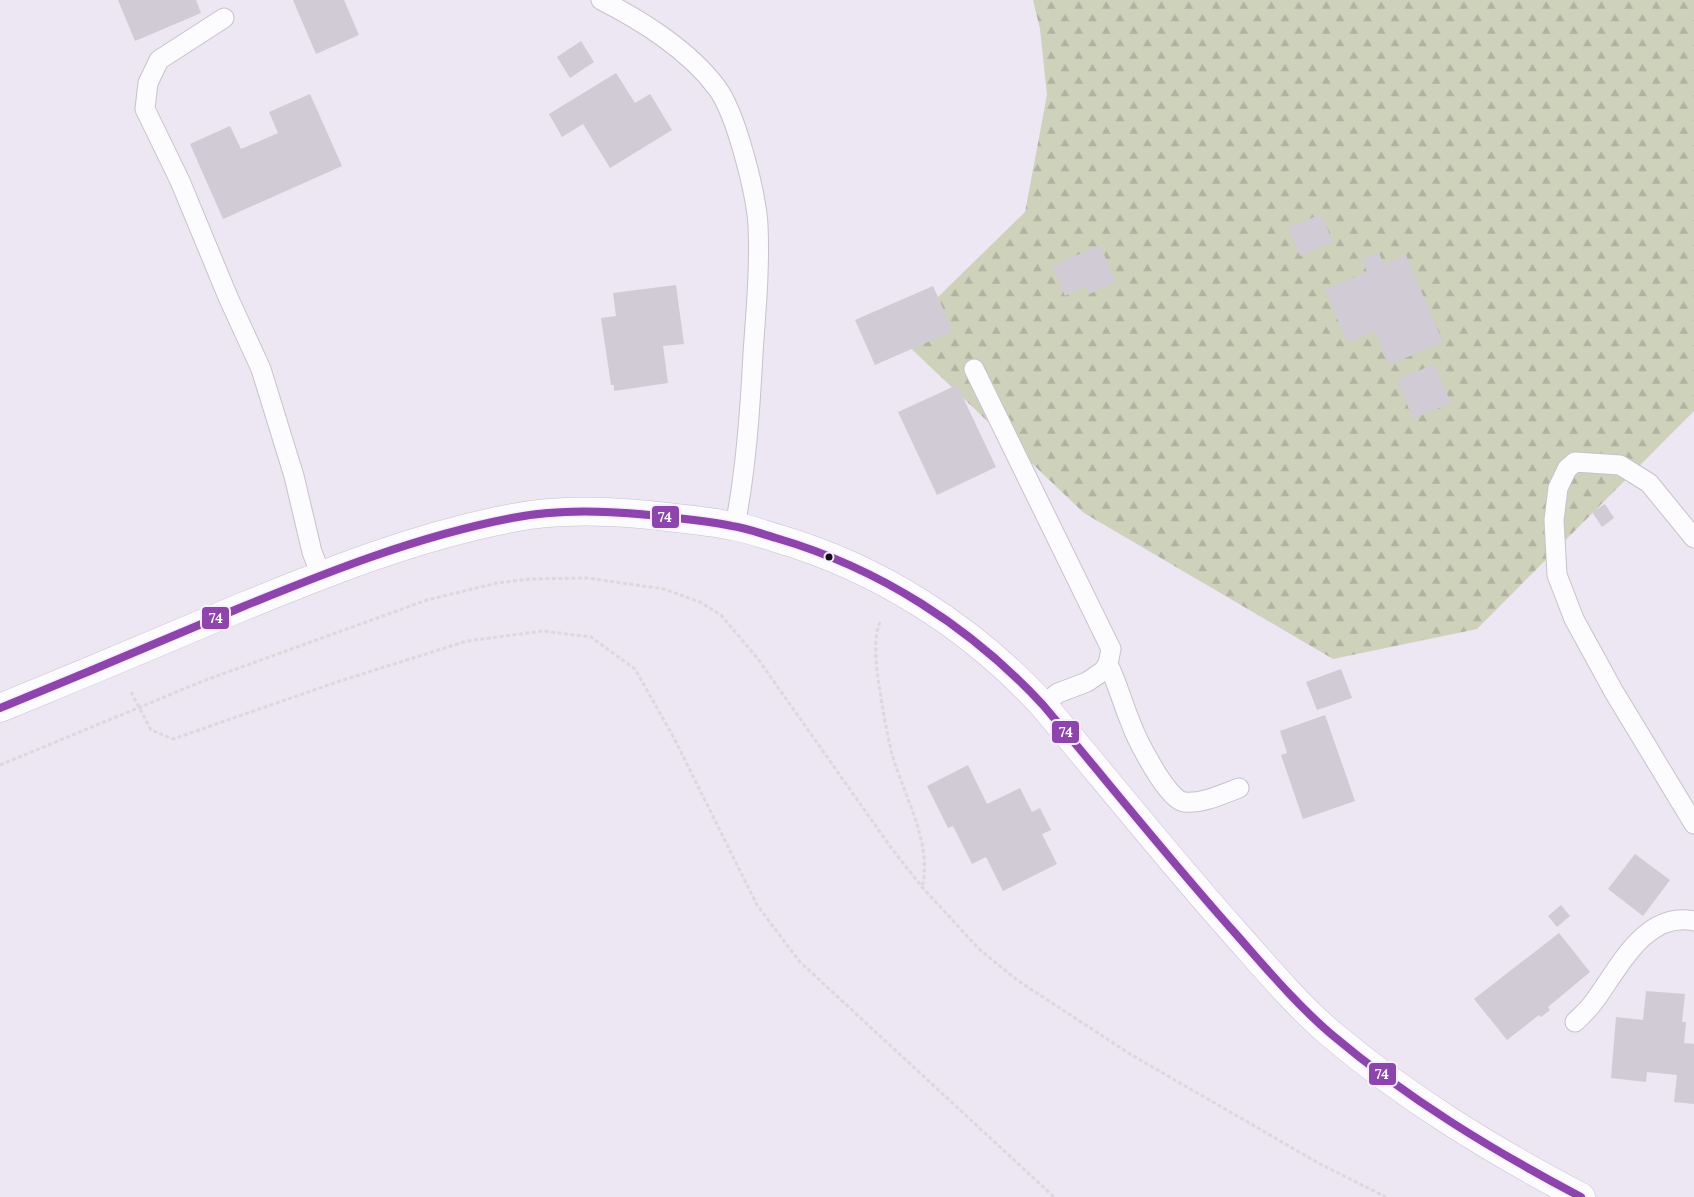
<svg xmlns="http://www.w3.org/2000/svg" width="1694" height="1197" font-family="Lora,serif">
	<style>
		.forest { fill: url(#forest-firs) }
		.building { fill: #d0cbd5 }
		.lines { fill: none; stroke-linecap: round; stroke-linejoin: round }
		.service-casing { stroke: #c7c2cc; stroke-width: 21 }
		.primary-casing { stroke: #c7c2cc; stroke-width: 29 }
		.path { stroke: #dbd9dd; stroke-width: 3; stroke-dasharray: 4 2.5; stroke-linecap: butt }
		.service { stroke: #fcfbfd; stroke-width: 19 }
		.primary { stroke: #fcfbfd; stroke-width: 28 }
		.bus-1-casing { stroke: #f7efff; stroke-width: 11 }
		.bus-1 { stroke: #8e44ad; stroke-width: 8 }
		.bus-dot { fill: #130e17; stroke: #f7efff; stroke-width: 2 }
		.line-badge { stroke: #f7efff; stroke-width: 2 }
		.badge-label { font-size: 14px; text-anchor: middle; font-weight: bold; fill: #fff }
	</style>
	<defs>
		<pattern id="forest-firs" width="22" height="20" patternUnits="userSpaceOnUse" patternTransform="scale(1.25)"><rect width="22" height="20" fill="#ced2bb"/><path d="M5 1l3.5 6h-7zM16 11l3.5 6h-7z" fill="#b0b3a0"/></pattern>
	</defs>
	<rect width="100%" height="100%" fill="#ede6f3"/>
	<polygon class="forest" points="1033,0 1694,0 1694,411 1477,629 1333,659 1084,513 898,336 1025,212 1047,95 1040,29"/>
	<g class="building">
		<polygon points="118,0 196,0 201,13 135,41"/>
		<polygon points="293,0 344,0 359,35 316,54"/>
		<polygon points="581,41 594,62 570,78 557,57"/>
		<polygon points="616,73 635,103 650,94 672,130 610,168 583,124 562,137 549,114"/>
		<polygon points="310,94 342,166 223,219 190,144 230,126 241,149 278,133 269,112"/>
		<polygon points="1321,214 1333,242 1300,256 1288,228"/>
		<polygon points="1100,245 1116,282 1089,294 1086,286 1065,296 1052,266"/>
		<polygon points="1379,253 1384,264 1406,255 1443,342 1389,365 1375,331 1347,343 1325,289 1367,272 1362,260"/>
		<polygon points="676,285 684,344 663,346 668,383 614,391 614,385 611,385 601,318 616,316 613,293"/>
		<polygon points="933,286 953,331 875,365 855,320"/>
		<polygon points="1434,364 1451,403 1413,419 1397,380"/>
		<polygon points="957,385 996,467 937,495 898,412"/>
		<polygon points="1605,504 1614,518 1602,527 1592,512"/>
		<polygon points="1341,669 1352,698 1317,710 1306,682"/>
		<polygon points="1325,715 1355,801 1303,819 1281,755 1287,753 1280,731"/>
		<polygon points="968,765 987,804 1020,788 1032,812 1040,808 1051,830 1042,834 1057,864 1003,891 986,857 972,864 953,826 948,828 927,786"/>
		<polygon points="1635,854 1670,880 1643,916 1608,889"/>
		<polygon points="1561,905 1570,916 1557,927 1548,916"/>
		<polygon points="1559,933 1590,972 1548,1007 1550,1010 1541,1017 1539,1015 1507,1040 1474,999"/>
		<polygon points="1646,991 1685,994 1682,1022 1686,1022 1684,1043 1694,1044 1694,1104 1674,1102 1677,1075 1647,1072 1646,1082 1611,1078 1616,1017 1643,1020"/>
	</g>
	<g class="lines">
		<defs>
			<g id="service">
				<path d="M601 0C641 20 690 51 717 88 736 113 756 193 758 225 760 267 756 311 753 353 750 411 746 469 735 526"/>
				<polyline points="224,18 159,60 148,83 145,109 180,181 228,297 261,369 294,476 312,552 321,575"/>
				<polyline points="974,369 1111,649 1108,664 1103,671 1087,682 1058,693 1043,705"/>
				<polyline points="1694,538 1649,483 1620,465 1575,462 1567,469 1558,488 1554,520 1557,575 1574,619 1614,692 1694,824"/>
				<path d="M1108 664C1117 682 1122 702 1130 721 1136 738 1167 800 1184 802 1202 804 1223 794 1239 788"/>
				<path d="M1575 1022C1581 1016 1588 1010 1593 1003 1618 970 1645 910 1694 921"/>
			</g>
			<path id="primary" d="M0 708C81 675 161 641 242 607 330 571 418 536 512 518 565 507 623 511 676 518 695 520 714 522 732 526 747 528 762 534 776 538 879 568 971 627 1043 705 1107 781 1169 859 1235 933 1266 968 1296 1004 1331 1034 1408 1099 1492 1150 1581 1197"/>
		</defs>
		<use href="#service" class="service-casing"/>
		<use href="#primary" class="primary-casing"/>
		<g class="path">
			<path d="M880 622C873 639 876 661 878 679 882 704 886 730 892 754 904 797 933 843 922 887"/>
			<polyline points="131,692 151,730 173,739 340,681 467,641 543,631 591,637 635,669 674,738 757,905 799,961 1054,1197"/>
			<polyline points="0,765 203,681 427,600 497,583 530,579 587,578 664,589 700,602 721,615 758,659 892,849 922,887 980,950 1017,980 1130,1054 1320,1164 1386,1197"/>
		</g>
		<use href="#service" class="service"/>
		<use href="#primary" class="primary"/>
		<defs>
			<path id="bus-1" d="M0 708C81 675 161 641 242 607 330 571 418 536 512 518 565 507 623 511 676 518 695 520 714 522 732 526 747 528 762 534 776 538 879 568 971 627 1043 705 1107 781 1169 859 1235 933 1266 968 1296 1004 1331 1034 1408 1099 1492 1150 1581 1197"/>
		</defs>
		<use href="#bus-1" class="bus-1-casing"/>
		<use href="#bus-1" class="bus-1"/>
	</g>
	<circle class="bus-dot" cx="829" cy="557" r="4.5"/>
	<g class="line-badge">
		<rect x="651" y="505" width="29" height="24" rx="5" fill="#8e44ad"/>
		<rect x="201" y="606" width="29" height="24" rx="5" fill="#8e44ad"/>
		<rect x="1051" y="720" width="29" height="24" rx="5" fill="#8e44ad"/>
		<rect x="1368" y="1062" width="29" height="24" rx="5" fill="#8e44ad"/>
	</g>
	<g class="badge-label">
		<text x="665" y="522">74</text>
		<text x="216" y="623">74</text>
		<text x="1066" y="737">74</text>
		<text x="1382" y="1079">74</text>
	</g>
</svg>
